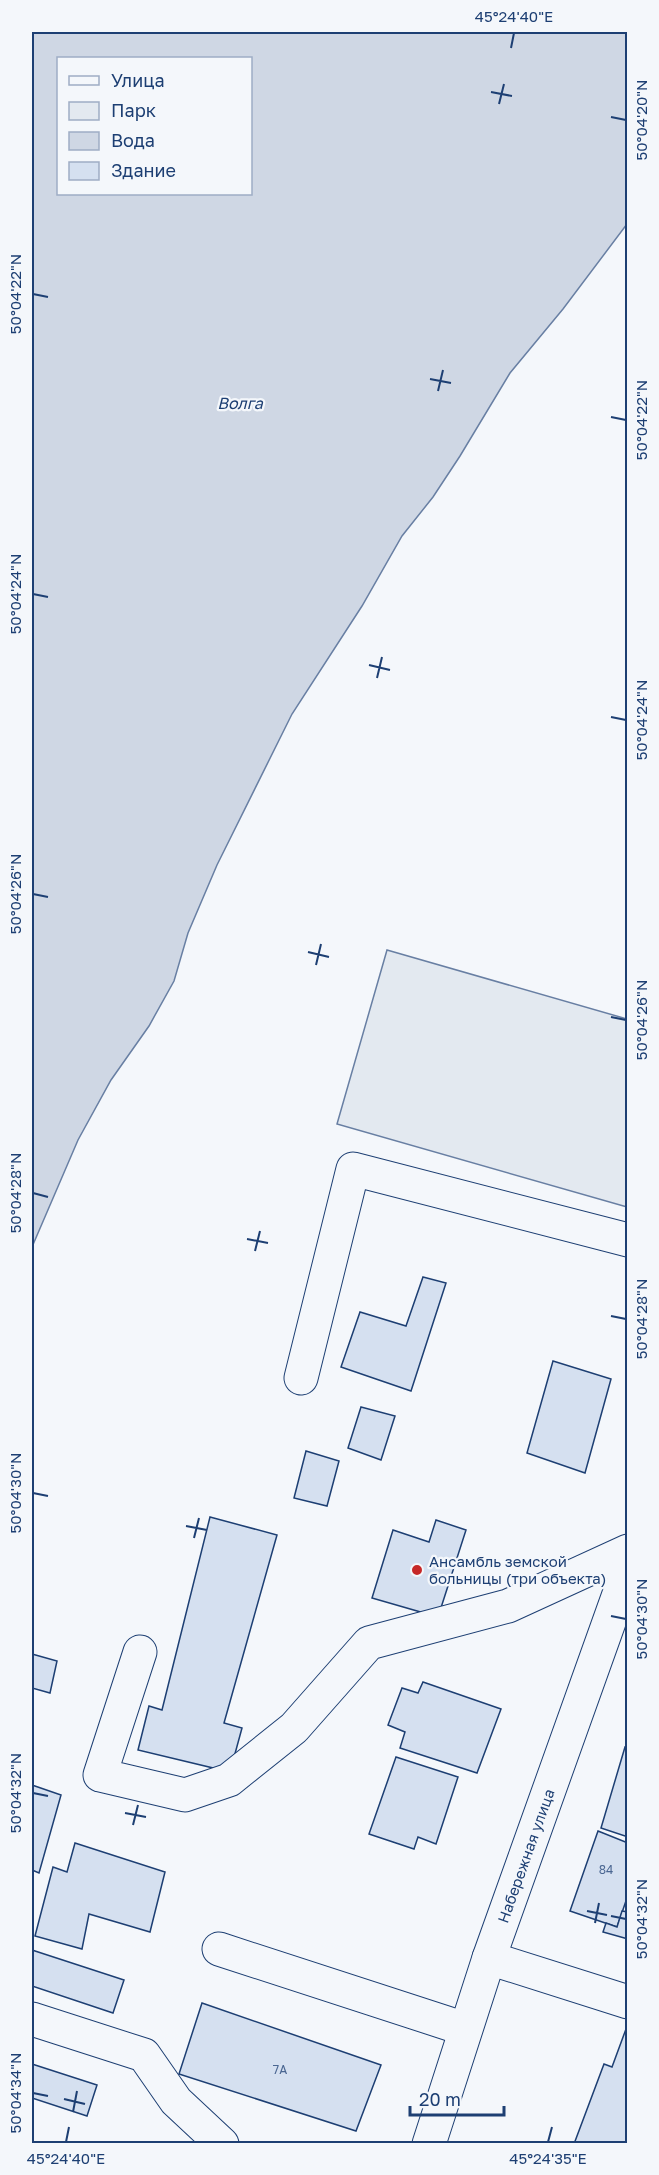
<svg xmlns="http://www.w3.org/2000/svg" width="659" height="2175" font-family="'Golos Text',sans-serif">
	<style>
		.green { fill: #e3e9f0; stroke: #687fa3; stroke-width: 1.5 }
		.water { fill: #cfd7e4; stroke: #687fa3; stroke-width: 1.5; fill-rule: evenodd }
		.building { fill: #d5e0f0; stroke: #1d3f73; stroke-width: 1.5 }
		.lines { fill: none; stroke-linecap: round; stroke-linejoin: round }
		.minor-casing { stroke: #1d3f73; stroke-width: 35 }
		.minor { stroke: #f4f7fb; stroke-width: 33 }
		.ticks { fill: none; stroke: #1d3f73; stroke-width: 2 }
		.poi-dot { fill: #c62828; stroke: #f4f7fb; stroke-width: 2 }
		.labels { text-anchor: middle; dominant-baseline: central; stroke-width: 4.5; stroke-linejoin: round; paint-order: stroke }
		.number-label { font-size: 12px; fill: #4b6792 }
		.poi-label { font-size: 15px; fill: #1d3f73; stroke: #f4f7fb; text-anchor: start }
		.street-label { font-size: 15px; fill: #1d3f73; stroke: #f4f7fb }
		.water-label { font-size: 16px; font-style: italic; fill: #1d3f73; stroke: #f4f7fb }
		.neatline { fill: none; stroke: #1d3f73; stroke-width: 2 }
		.ticks-label { font-size: 15px; text-anchor: middle; fill: #1d3f73 }
	</style>
	<rect width="100%" height="100%" fill="#f4f7fb"/>
	<polygon class="green" points="387,950 627,1019 627,1207 337,1124"/>
	<path class="water" d="M32 32H627V224L563 309 510 373 460 456 433 497 402 536 362 606 292 714 217 865 188 933 174 981 149 1026 111 1080 78 1140 32 1247ZM58 58H250V194H58Z"/>
	<g class="building">
		<polygon points="423,1277 446,1283 411,1391 341,1367 360,1312 406,1326"/>
		<polygon points="553,1361 611,1379 585,1473 527,1453"/>
		<polygon points="361,1407 395,1416 381,1460 348,1448"/>
		<polygon points="306,1451 339,1461 327,1506 294,1498"/>
		<polygon points="210,1517 277,1535 224,1723 242,1728 230,1772 138,1750 149,1706 162,1710"/>
		<polygon points="436,1520 466,1530 438,1617 372,1598 393,1530 429,1542"/>
		<polygon points="32,1654 57,1661 50,1693 32,1688"/>
		<polygon points="423,1682 501,1709 477,1773 400,1748 405,1732 388,1725 402,1688 418,1693"/>
		<polygon points="625,1747 628,1748 628,1837 601,1828"/>
		<polygon points="396,1757 458,1777 436,1844 418,1837 414,1849 369,1834"/>
		<polygon points="32,1785 61,1795 39,1873 32,1870"/>
		<polygon points="598,1831 628,1843 628,1895 617,1927 570,1911"/>
		<polygon points="75,1843 165,1872 150,1932 89,1914 82,1949 35,1936 53,1867 67,1872"/>
		<polygon points="622,1911 628,1912 628,1939 603,1932 606,1923 617,1927"/>
		<polygon points="32,1950 124,1980 113,2013 32,1986"/>
		<polygon points="202,2003 381,2065 356,2131 179,2074"/>
		<polygon points="626,2029 628,2144 574,2144 604,2064 612,2067"/>
		<polygon points="32,2064 97,2085 87,2116 32,2098"/>
	</g>
	<g class="lines">
		<defs>
			<g id="minor">
				<polyline points="301,1378 353,1169 628,1240"/>
				<polyline points="140,1652 100,1775 185,1795 229,1780 294,1728 369,1643 508,1606 628,1551"/>
				<polyline points="219,1949 465,2029"/>
				<polyline points="489,1958 628,2002"/>
				<polyline points="32,2019 144,2055 176,2101 222,2144"/>
				<path id="s1" d="M429 2144 489 1958 628 1569"/>
			</g>
		</defs>
		<use href="#minor" class="minor-casing"/>
		<use href="#minor" class="minor"/>
	</g>
	<path class="ticks" d="M511 48 514 33M491 92 512 96M499 104 504 84M611 117 626 120M33 294 48 297M430 379 451 383M438 391 443 370M611 417 626 420M33 594 48 597M369 665 390 670M377 678 382 657M611 717 626 720M33 894 48 897M308 952 329 957M316 965 321 944M611 1017 626 1020M33 1193 48 1197M247 1239 268 1243M255 1251 260 1231M611 1316 626 1319M33 1493 48 1496M186 1526 207 1530M194 1538 199 1518M611 1616 626 1619M33 1793 48 1796M125 1813 146 1817M133 1825 138 1805M587 1911 607 1915M611 1916 626 1919M595 1923 599 1903M33 2093 48 2096M64 2099 85 2104M73 2112 77 2091M66 2142 69 2127M548 2142 552 2127"/>
	<circle class="poi-dot" cx="417" cy="1570" r="6"/>
	<g class="labels">
		<g class="number-label">
			<text x="606" y="1869">84</text>
			<text x="280" y="2069">7А</text>
		</g>
		<g class="poi-label">
			<text x="429" y="1561">Ансамбль земской<tspan x="429" dy="17">больницы (три объекта)</tspan></text>
		</g>
		<g class="street-label">
			<text stroke="none"><textPath href="#s1" startOffset="304">Набережная улица</textPath></text>
		</g>
		<g class="water-label">
			<text x="240" y="403">Волга</text>
		</g>
	</g>
	<rect width="659" height="2175" fill="none" stroke="#f4f7fb" stroke-width="66"/>
	<rect x="57" y="57" width="195" height="138" fill="#f4f7fb" stroke="#9eadc5" stroke-width="1.5"/>
	<rect x="69" y="76" width="30" height="9" fill="#f4f7fb" stroke="#9eadc5" stroke-width="1.5"/>
	<text x="111" y="87" font-size="18" fill="#1d3f73">Улица</text>
	<rect x="69" y="102" width="30" height="18" fill="#e3e9f0" stroke="#9eadc5" stroke-width="1.5"/>
	<text x="111" y="117" font-size="18" fill="#1d3f73">Парк</text>
	<rect x="69" y="132" width="30" height="18" fill="#cfd7e4" stroke="#9eadc5" stroke-width="1.5"/>
	<text x="111" y="147" font-size="18" fill="#1d3f73">Вода</text>
	<rect x="69" y="162" width="30" height="18" fill="#d5e0f0" stroke="#9eadc5" stroke-width="1.5"/>
	<text x="111" y="177" font-size="18" fill="#1d3f73">Здание</text>
	<path d="M410 2106v9h94v-9" fill="none" stroke="#1d3f73" stroke-width="3"/>
	<text x="419" y="2106" font-size="18" fill="#1d3f73" stroke="#f4f7fb" stroke-width="4.5" paint-order="stroke">20 m</text>
	<rect x="33" y="33" width="593" height="2109" class="neatline"/>
	<g class="ticks-label">
		<text x="514" y="22">45°24'40"E</text>
		<text transform="translate(642 120) rotate(-90)" y="5">50°04'20"N</text>
		<text transform="translate(16 294) rotate(-90)" y="5">50°04'22"N</text>
		<text transform="translate(642 420) rotate(-90)" y="5">50°04'22"N</text>
		<text transform="translate(16 594) rotate(-90)" y="5">50°04'24"N</text>
		<text transform="translate(642 720) rotate(-90)" y="5">50°04'24"N</text>
		<text transform="translate(16 894) rotate(-90)" y="5">50°04'26"N</text>
		<text transform="translate(642 1020) rotate(-90)" y="5">50°04'26"N</text>
		<text transform="translate(16 1193) rotate(-90)" y="5">50°04'28"N</text>
		<text transform="translate(642 1319) rotate(-90)" y="5">50°04'28"N</text>
		<text transform="translate(16 1493) rotate(-90)" y="5">50°04'30"N</text>
		<text transform="translate(642 1619) rotate(-90)" y="5">50°04'30"N</text>
		<text transform="translate(16 1793) rotate(-90)" y="5">50°04'32"N</text>
		<text transform="translate(642 1919) rotate(-90)" y="5">50°04'32"N</text>
		<text transform="translate(16 2093) rotate(-90)" y="5">50°04'34"N</text>
		<text x="66" y="2164">45°24'40"E</text>
		<text x="548" y="2164">45°24'35"E</text>
	</g>
</svg>
